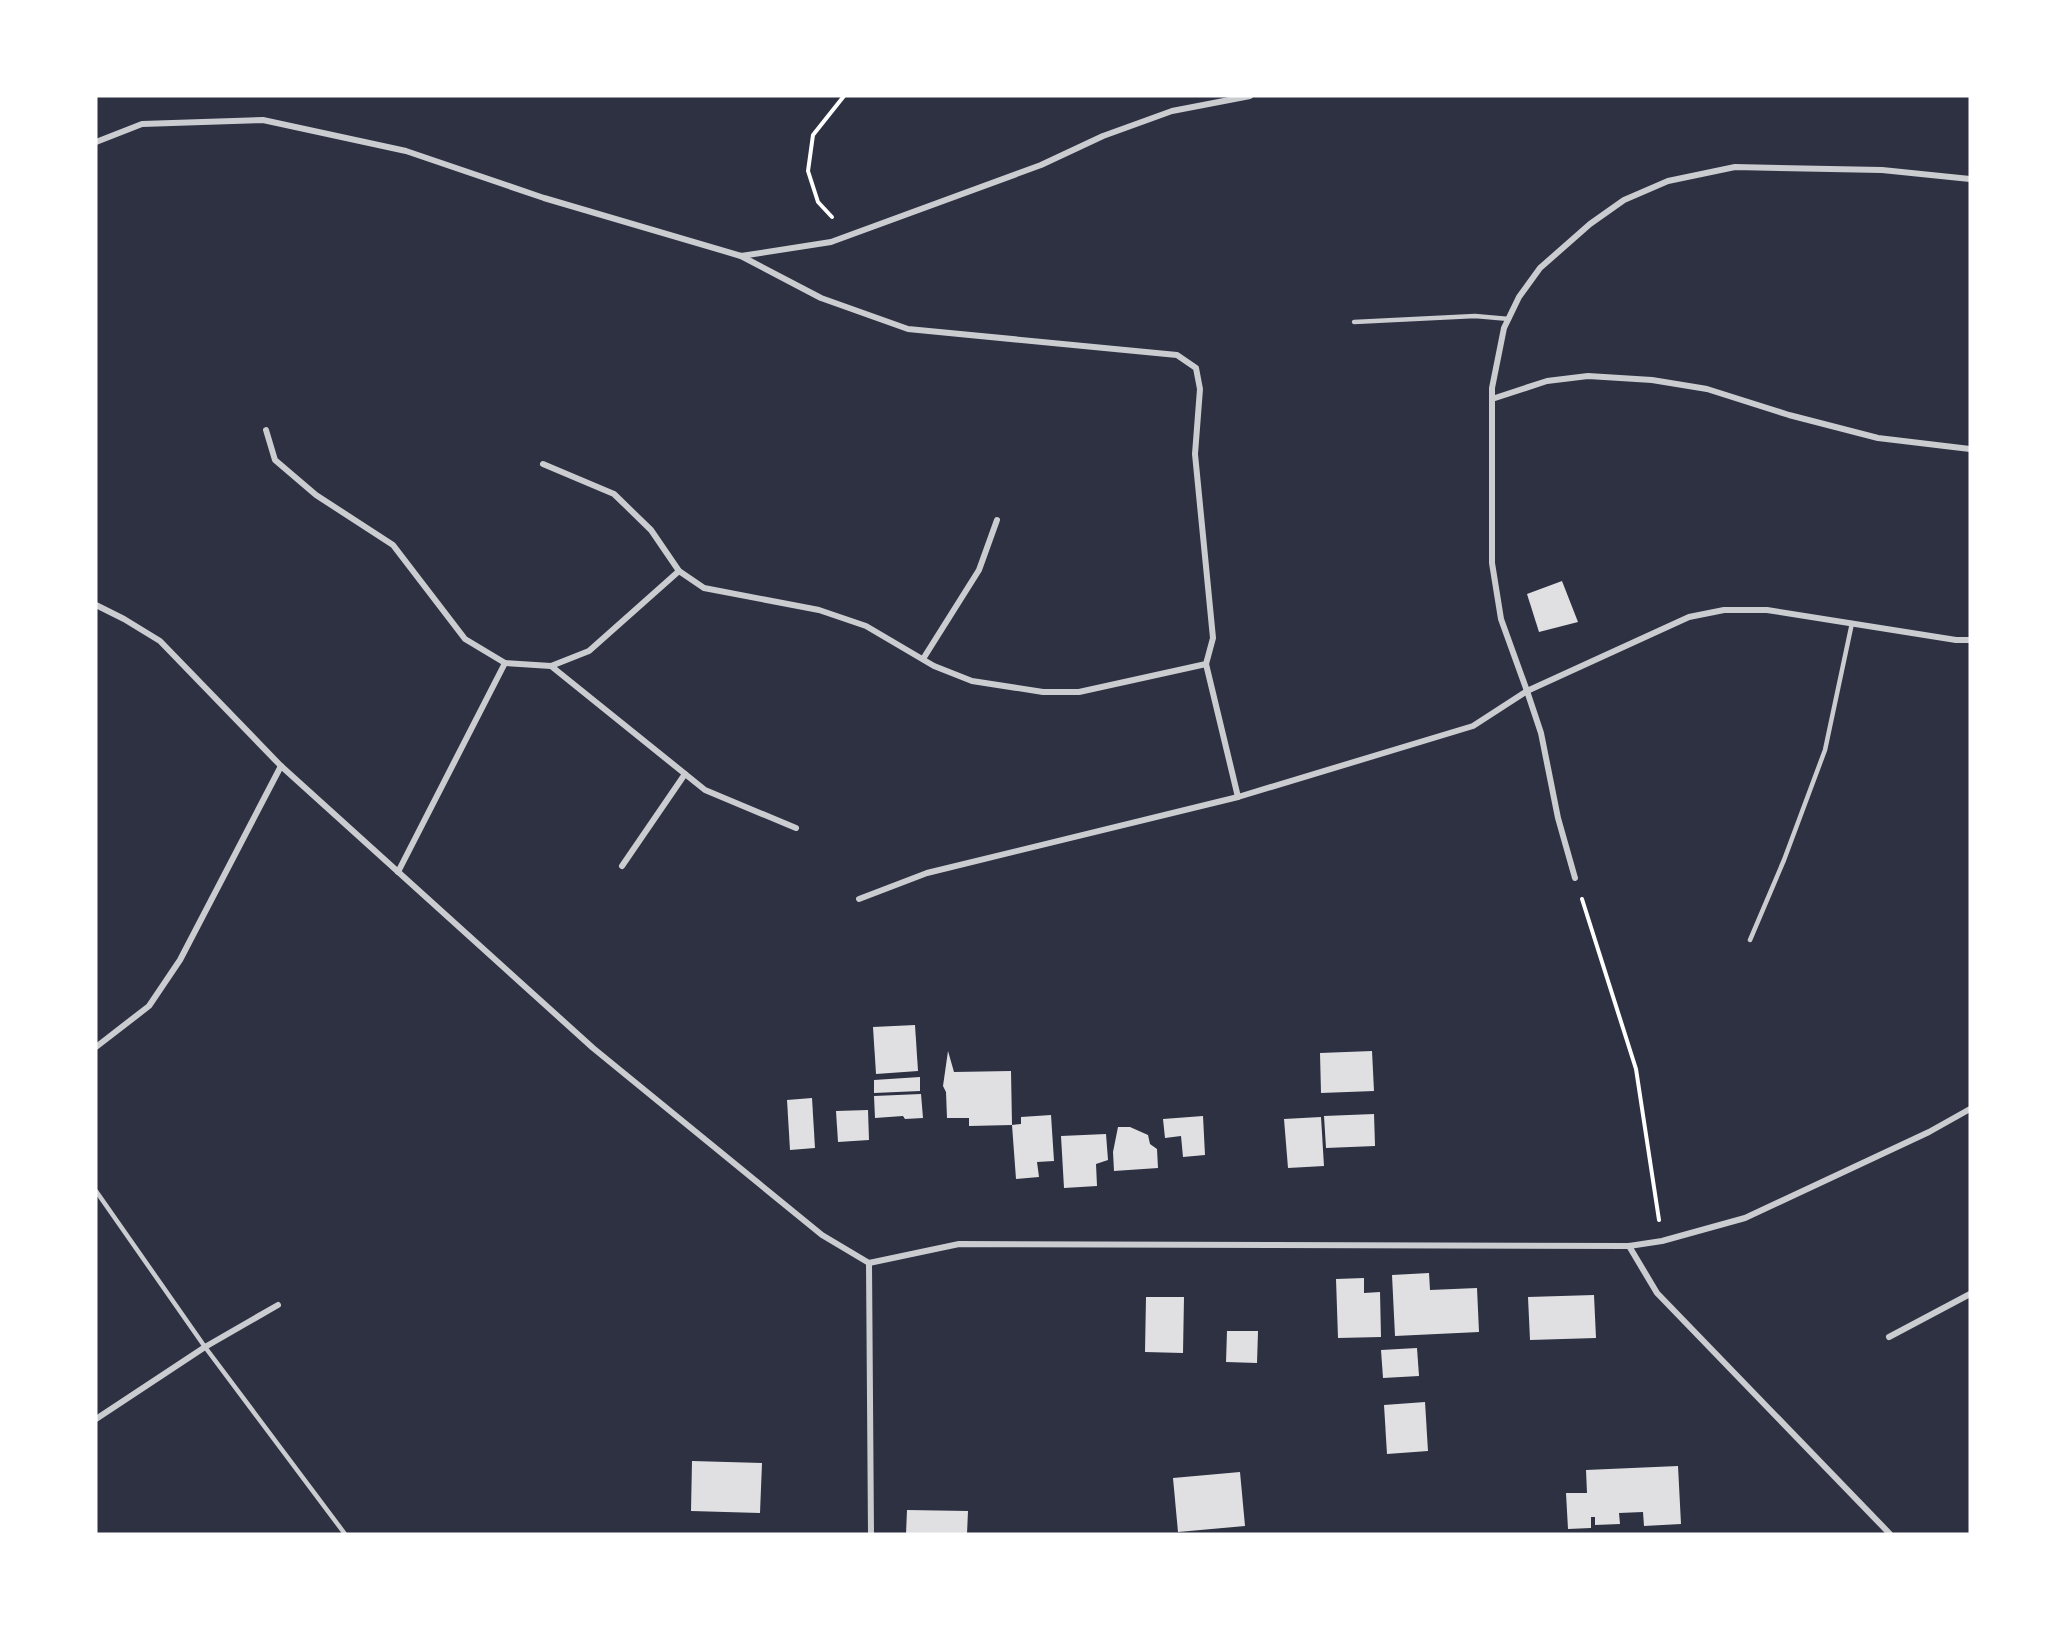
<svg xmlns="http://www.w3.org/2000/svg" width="2066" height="1630" font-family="'Noto Sans',sans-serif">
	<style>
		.building { fill: #e0e0e3 }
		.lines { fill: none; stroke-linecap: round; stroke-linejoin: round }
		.path { stroke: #fff; stroke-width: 4 }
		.service { stroke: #caccd0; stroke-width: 4.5 }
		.minor { stroke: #caccd0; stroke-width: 6 }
	</style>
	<rect width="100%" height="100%" fill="#2d3142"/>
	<g class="building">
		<polygon points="1562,581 1578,622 1539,632 1527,594"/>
		<polygon points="915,1025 918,1071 876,1074 873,1027"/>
		<polygon points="948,1051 954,1072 1011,1071 1012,1125 969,1126 969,1118 947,1118 946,1092 943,1086"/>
		<polygon points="1372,1051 1374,1091 1321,1093 1320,1053"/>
		<polygon points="920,1077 920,1091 874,1093 874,1080"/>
		<polygon points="921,1094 923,1118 905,1119 903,1116 875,1118 874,1096"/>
		<polygon points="812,1098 815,1148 790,1150 787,1100"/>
		<polygon points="868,1110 869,1140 838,1142 836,1111"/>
		<polygon points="1374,1114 1375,1146 1326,1148 1324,1116"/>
		<polygon points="1051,1115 1054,1161 1037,1162 1039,1177 1016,1179 1012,1125 1021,1124 1021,1117"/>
		<polygon points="1203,1116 1205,1155 1183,1157 1181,1136 1165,1138 1163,1119"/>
		<polygon points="1321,1117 1324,1166 1288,1168 1284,1119"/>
		<polygon points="1118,1127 1130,1127 1148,1135 1150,1144 1157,1149 1158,1168 1114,1171 1113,1152"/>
		<polygon points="1106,1134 1108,1160 1096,1164 1097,1186 1064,1188 1061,1136"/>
		<polygon points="1429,1273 1430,1290 1477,1288 1479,1332 1395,1336 1392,1275"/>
		<polygon points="1364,1278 1364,1293 1380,1292 1381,1337 1338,1338 1336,1279"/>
		<polygon points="1594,1295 1596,1338 1530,1340 1528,1297"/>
		<polygon points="1146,1297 1184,1297 1183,1353 1145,1352"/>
		<polygon points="1227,1331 1258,1331 1257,1363 1226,1362"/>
		<polygon points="1417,1348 1419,1376 1383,1378 1381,1350"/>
		<polygon points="1425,1402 1428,1451 1387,1454 1384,1405"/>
		<polygon points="692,1461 762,1463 760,1513 691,1511"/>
		<polygon points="1678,1466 1681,1524 1644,1526 1643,1512 1619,1513 1620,1524 1595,1525 1595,1517 1591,1517 1591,1528 1568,1529 1566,1493 1587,1493 1586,1470"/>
		<polygon points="1240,1472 1245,1526 1178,1532 1173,1478"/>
		<polygon points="907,1510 968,1511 967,1534 906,1534"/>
	</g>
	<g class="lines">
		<g class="path">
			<polyline points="832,217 818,202 808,171 813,135 844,96"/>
			<polyline points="1582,899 1636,1069 1659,1220"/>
		</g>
		<g class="service">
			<polyline points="1354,322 1475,316 1509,319"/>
			<polyline points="1750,940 1784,860 1825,750 1852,623"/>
			<polyline points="96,1191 205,1347 345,1534"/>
		</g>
		<g class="minor">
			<polyline points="96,142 142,124 263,120 406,151 544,198 741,256 831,242 1041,165 1103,136 1172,111 1250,96"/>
			<polyline points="1970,179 1882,170 1735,167 1668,181 1624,200 1590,224 1540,268 1519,297 1504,328 1492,388 1492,563 1501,619 1527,691 1689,617 1724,610 1767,610 1956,640 1970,640"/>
			<polyline points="1492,399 1547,381 1588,376 1652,380 1707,389 1789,415 1878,438 1970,449"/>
			<polyline points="266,430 275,460 316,495 393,545 465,639 505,663 551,666 705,790 796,828"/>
			<polyline points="543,464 614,494 651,530 679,571 704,588 819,610 866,626 934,666 972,681 1043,692 1079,692 1206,664 1213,638 1195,454 1200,389 1196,368 1177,355 908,329 821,298 741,256"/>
			<polyline points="96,605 124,619 160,641 281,766 593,1048 822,1235 869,1263 959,1244 1629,1246 1662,1241 1745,1218 1929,1132 1970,1109"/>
			<polyline points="923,659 979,570 997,520"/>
			<polyline points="1206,664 1238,797"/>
			<polyline points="551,666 589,651 679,571"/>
			<polyline points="622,866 685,774"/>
			<polyline points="398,872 505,663"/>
			<polyline points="859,899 927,873 1238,797 1473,726 1527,691 1541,733 1558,818 1575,878"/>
			<polyline points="96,1047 149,1006 180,960 281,766"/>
			<polyline points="1629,1246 1657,1293 1890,1534"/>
			<polyline points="869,1263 871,1534"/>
			<polyline points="1889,1337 1970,1294"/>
			<polyline points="96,1419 205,1347 278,1305"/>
		</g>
	</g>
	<rect width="2066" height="1630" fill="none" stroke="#ffffff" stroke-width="195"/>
</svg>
